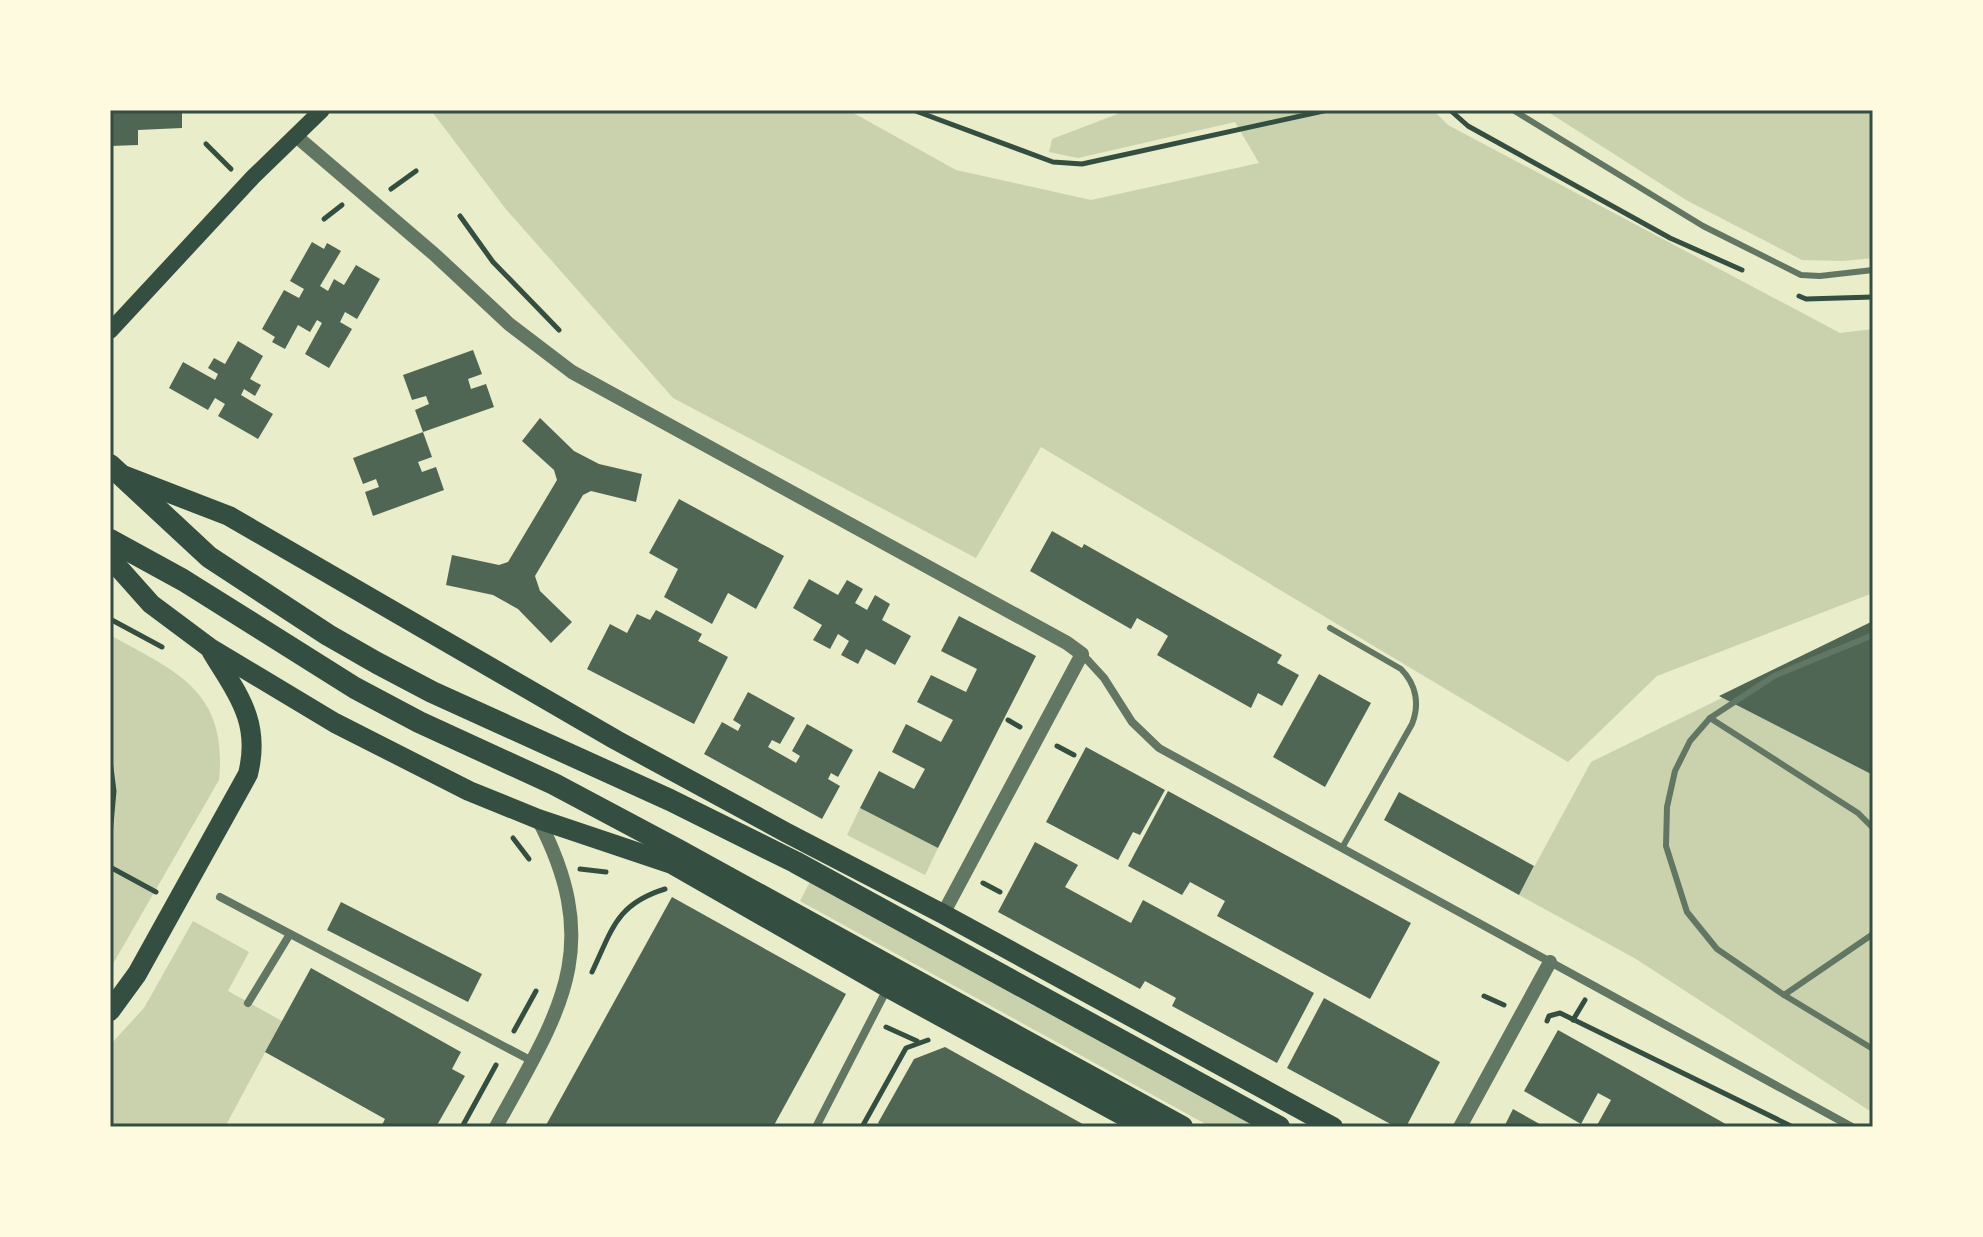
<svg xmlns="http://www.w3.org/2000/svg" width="1983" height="1237" font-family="'Asap Condensed',sans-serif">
<rect width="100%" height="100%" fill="#e9edc9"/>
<g fill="#cad2ad">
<path d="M434,110H848L956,170L1091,200L1259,163L1235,122L1078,158L1049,152L1052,139L1128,110H1433L1448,125L1840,333L1873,329V593L1657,676L1568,762L1041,447L976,558L673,398L505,208L433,113Z"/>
<path d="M1545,110H1873V258L1843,261L1802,260L1686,200Z"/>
<path d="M1873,624V1113L1636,959L1519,895L1591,762Z"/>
<path d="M110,635C177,672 228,691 219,780L110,969Z"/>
<path d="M860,808L938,848L925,875L847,835Z"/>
<path d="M814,874L1274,1127H1211L800,901Z"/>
<path d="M193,921L249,952L228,991L282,1021L225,1127H110V1045L144,1008Z"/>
</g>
<g fill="#4f6655">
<path d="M110,110H182V128L138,130V145L110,146Z"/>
<path d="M312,242L324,249L327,243L341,251L320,286L328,291L334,279L344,285L356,265L380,279L357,319L345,312L340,322L352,329L329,368L305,354L322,323L317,320L310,332L298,325L285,349L272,342L275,337L262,329L284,290L299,298L304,289L290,281Z"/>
<path d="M238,341L263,356L250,379L261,385L255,396L244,389L241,395L273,414L258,439L218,416L225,404L215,398L208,410L169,388L183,362L215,380L218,374L208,368L214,358L225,364Z"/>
<path d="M473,350L482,374L468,379L471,389L486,384L494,407L423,432L415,410L429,404L426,396L412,400L403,375Z"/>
<path d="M540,418L574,451L599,464L642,474L636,502L591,491L583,495L535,576L540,591L572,622L551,643L518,609L493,595L446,585L452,555L499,565L508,562L557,480L554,470L522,441Z"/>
<path d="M423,432L432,457L418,462L422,472L436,467L444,490L373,516L365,492L379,487L376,479L363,484L353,458Z"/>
<path d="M679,499L784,556L756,609L728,593L712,624L664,597L678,569L649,553Z"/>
<path d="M1052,531L1082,548L1084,544L1282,655L1277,663L1299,675L1282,706L1258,693L1251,708L1157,655L1168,636L1162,632L1137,618L1131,629L1129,628L1030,571Z"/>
<path d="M809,579L838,595L847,580L863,589L855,603L867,610L875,595L890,604L882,620L911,636L895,665L866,649L858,664L841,655L849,641L838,634L830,649L813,640L822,625L793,608Z"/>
<path d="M656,610L702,634L698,641L728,657L694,724L587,669L610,624L627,633L637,614L650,620Z"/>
<path d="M959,616L1036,656L938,848L860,808L879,771L914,789L925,769L892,752L906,724L941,742L953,720L917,702L931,675L966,692L977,669L941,651Z"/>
<path d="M1873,621V775L1719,696Z"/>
<path d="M1319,674L1371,703L1325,787L1273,757Z"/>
<path d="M748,692L795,718L780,744L772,740L768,747L796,763L800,756L792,751L807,724L853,750L838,777L831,773L828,779L840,786L822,819L704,754L722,722L738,731L741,725L733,720Z"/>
<path d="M1086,747L1165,790L1140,835L1133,832L1118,860L1046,822Z"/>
<path d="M1168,791L1411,923L1370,999L1217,916L1225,901L1190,882L1182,895L1128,866Z"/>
<path d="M1399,792L1534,866L1519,895L1384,820Z"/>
<path d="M1035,842L1078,865L1065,887L1131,923L1143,900L1314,993L1277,1063L1172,1006L1176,998L1145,981L1140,989L998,912Z"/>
<path d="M672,897L846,994L773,1127H545Z"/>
<path d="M341,902L482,974L468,1002L327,930Z"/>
<path d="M311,968L461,1052L452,1069L465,1076L436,1127H381L385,1119L265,1052Z"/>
<path d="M1324,998L1440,1062L1406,1127H1396L1287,1068Z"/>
<path d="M1558,1030L1628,1069L1731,1127H1596L1611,1100L1598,1093L1581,1124L1524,1091Z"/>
<path d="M945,1047L1088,1127H884L878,1123L914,1059Z"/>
<path d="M1513,1109L1545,1127H1504Z"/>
</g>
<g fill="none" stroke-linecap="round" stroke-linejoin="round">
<g stroke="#344e41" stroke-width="5">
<path d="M913,110L1053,162L1082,164L1328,110"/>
<path d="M1450,110L1468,126L1670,238L1742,270"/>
<path d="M206,144L231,169"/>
<path d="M391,189L416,171"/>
<path d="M460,216L493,262L559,330"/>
<path d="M324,219L342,205"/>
<path d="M1799,296L1806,299L1873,297"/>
<path d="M110,619L162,647"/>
<path d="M1008,720L1020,727"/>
<path d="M1057,746L1074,755"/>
<path d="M110,760L114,791L110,835"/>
<path d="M513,838L529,859"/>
<path d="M110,867L156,892"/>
<path d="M580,869L606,872"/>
<path d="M983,883L1000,892"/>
<path d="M592,972C612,930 616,904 665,889"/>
<path d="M1484,996L1504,1005"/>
<path d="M1573,1020L1585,1000"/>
<path d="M1547,1021L1549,1016L1560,1013L1793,1127"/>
<path d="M886,1027L917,1041"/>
<path d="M514,1031L536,991"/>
<path d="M462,1127L496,1065"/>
<path d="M862,1127L906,1048L928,1040"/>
</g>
<g stroke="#617663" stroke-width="6">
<path d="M1513,110L1703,226L1801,275L1820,276L1873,270"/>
<path d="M1330,628L1401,669C1416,684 1420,704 1412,724L1342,848"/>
<path d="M1873,635L1774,676L1710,718L1690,741L1675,771L1667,807L1666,846L1687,912L1717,949L1784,995L1873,1049"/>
<path d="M1710,718L1858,813L1873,828"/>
<path d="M1784,995L1873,934"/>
</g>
<g stroke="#617663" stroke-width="8">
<path d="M1082,654L1104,678L1132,722L1159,748L1852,1127"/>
<path d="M220,897L532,1061"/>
<path d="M248,1003L290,934"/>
<path d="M816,1127L887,989"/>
</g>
<g stroke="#617663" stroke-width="14">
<path d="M296,136L434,254L509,324L572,372L1067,643L1082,654L943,914"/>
<path d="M496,1127C559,1012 606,949 538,819"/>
<path d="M1460,1127L1550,962"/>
</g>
<path stroke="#344e41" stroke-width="16" d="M110,331L253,177L322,110"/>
<g stroke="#344e41" stroke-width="20">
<path d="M123,475L229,516L616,740L787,833L943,914L1333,1127"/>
<path d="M110,558L151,604L210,648L335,723L469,791L538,819L672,864L892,990L1144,1127"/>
<path d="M110,1011L137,974L248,774C261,722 238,695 212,652"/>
</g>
<g stroke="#344e41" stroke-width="22">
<path d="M110,465L209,557L328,635L377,663L432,692L670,800L795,862L1279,1127"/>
<path d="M110,540L183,580L355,688L419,722L554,784L678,850L1182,1127"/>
</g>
</g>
<rect width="1983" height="1237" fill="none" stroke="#fefae0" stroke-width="224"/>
<rect x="112" y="112" width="1759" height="1013" fill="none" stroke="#344e41" stroke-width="3"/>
</svg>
